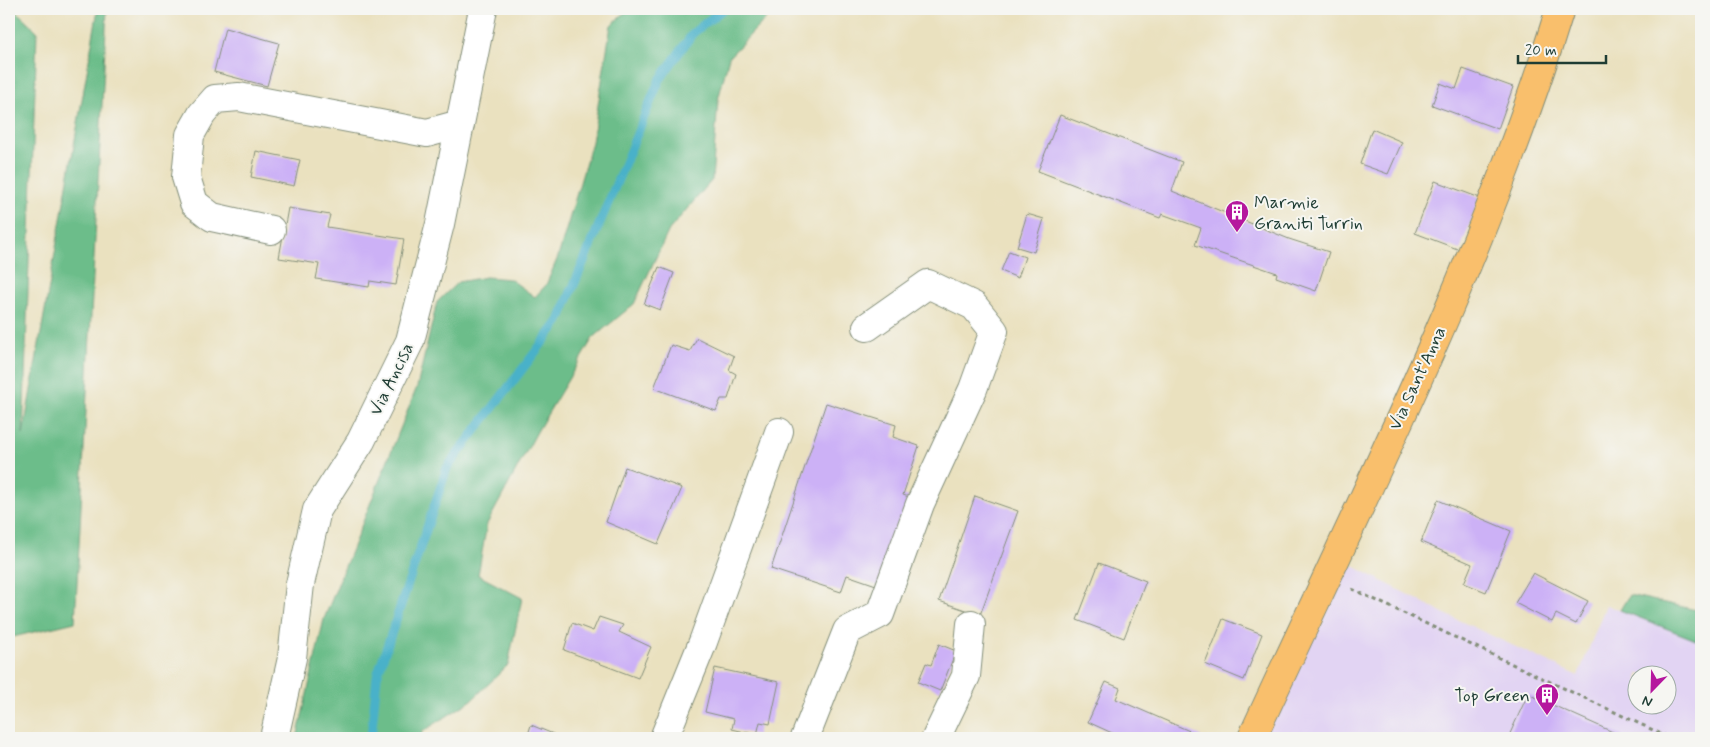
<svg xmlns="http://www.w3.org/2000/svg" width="1710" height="747" font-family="Mynerve,sans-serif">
<rect width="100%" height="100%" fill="#f6f6f2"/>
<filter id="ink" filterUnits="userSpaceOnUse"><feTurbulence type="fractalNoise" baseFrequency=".02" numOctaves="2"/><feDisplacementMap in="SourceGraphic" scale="10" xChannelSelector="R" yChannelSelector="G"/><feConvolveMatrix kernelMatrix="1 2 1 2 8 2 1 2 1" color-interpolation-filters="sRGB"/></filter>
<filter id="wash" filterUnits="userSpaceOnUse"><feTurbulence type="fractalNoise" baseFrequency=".0096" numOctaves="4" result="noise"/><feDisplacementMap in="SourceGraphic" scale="20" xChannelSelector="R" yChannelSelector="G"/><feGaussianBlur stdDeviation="1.12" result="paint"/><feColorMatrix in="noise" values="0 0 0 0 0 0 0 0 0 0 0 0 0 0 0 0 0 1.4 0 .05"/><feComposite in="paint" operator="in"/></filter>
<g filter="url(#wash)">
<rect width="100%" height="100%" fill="#eae1bf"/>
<path fill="#e2d4f3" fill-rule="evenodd" d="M1336,557L1443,613L1578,676L1606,605L1701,642V738H1252ZM1638,674H1668V704H1638Z"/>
<g fill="#6cbd8a" stroke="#467d5f">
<path d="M9,9H14L37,31L23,435L98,9H107L75,622L9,638Z"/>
<path d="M629,9H775L729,57L718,100L712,180L669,230L634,304L593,338L538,430L487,524L478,575L522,598L508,665L472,700L422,732V738H297L324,619L417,387L437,302L458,282L486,277L510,279L535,297L546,285L558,257L592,142L611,25Z"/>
<path d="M1629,595L1701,611V642L1620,610Z"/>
</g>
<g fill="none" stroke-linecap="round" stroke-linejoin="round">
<path stroke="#4ab1c9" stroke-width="9" d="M371,738L377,676L447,468L559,321L659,81L693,33L723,9"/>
</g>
<g id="blocks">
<g fill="#ccb1f6">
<path d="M225,28L279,43L267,86L214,72Z"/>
<path d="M1463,69L1513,87L1498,129L1432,105L1440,83L1456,89Z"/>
<path d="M1060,115L1182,162L1172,191L1289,239L1329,252L1316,291L1276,277L1277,273L1195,245L1201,228L1162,214L1160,218L1038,171Z"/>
<path d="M1372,129L1402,142L1388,174L1360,164Z"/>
<path d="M256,151L300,160L294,186L251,177Z"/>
<path d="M1435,181L1480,198L1460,250L1415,233Z"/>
<path d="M288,208L330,215L327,227L404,239L396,285L370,281L369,287L316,279L319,264L279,258Z"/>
<path d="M1027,214L1044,219L1034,252L1017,247Z"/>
<path d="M1009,251L1025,257L1018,278L1001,271Z"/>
<path d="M659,267L674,273L660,310L644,304Z"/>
<path d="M697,338L734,356L729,370L736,374L728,399H721L716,411L654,388L671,345L690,351Z"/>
<path d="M826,403L896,425L893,437L919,446L903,495L909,497L879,586L847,575L841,592L771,569Z"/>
<path d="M625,467L682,488L658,544L606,522Z"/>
<path d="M975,496L1018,511L980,615L939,601Z"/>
<path d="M1438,500L1511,531L1486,592L1464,583L1472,564L1421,542Z"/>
<path d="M1099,563L1146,581L1124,638L1077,620Z"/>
<path d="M1533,573L1588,601L1576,624L1556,614L1552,622L1515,603Z"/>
<path d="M599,617L623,625L619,632L651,647L638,678L564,650L572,623L593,631Z"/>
<path d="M1223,619L1262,634L1244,680L1205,664Z"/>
<path d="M939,644L956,651L940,691L918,682L926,663L931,665Z"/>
<path d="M715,668L779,682L770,724L760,722L757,735L732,729L734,719L705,712Z"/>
<path d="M1106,682L1120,688L1116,699L1201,736L1200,738H1123L1088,722Z"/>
<path d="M1528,694L1626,738H1508Z"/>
<path d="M531,725L563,738H527Z"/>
</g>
</g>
</g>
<g filter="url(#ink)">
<use href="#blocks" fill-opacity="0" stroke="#848f7a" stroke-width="1"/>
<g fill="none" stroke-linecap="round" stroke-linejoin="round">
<g stroke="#848f7a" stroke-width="30">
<g id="minor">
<path d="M271,230L212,217L194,203L186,177L190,135L202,114L215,99L239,97L427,133L460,124"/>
<path d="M274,738L292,658L300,584L317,510L361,441L410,341L440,224L483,9"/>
<path d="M664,738L703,642L779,432"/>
<path d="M805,738L847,631L880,614L920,504L973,389L994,331L974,306L928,284L867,327"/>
<path d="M936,738L966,676L971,624"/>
</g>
</g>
<g stroke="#848f7a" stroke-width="30">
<path id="major" d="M1252,738C1362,499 1483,261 1560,9"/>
</g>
<path stroke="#848f7a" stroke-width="3" stroke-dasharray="4 4" stroke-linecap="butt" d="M1352,589L1670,738"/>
<use href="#minor" stroke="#fff" stroke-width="28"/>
<use href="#major" stroke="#f9bf6c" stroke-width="28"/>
</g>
</g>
<defs>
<g id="building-pin" transform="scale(1.25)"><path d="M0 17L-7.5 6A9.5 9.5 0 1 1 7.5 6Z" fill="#b5179e" stroke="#f6f6f2"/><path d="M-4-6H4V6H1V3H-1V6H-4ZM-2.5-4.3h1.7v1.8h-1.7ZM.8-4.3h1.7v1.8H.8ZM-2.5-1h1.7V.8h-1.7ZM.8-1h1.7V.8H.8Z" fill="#fff"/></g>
</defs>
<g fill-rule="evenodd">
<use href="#building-pin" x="1237" y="212"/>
<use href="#building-pin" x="1547" y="695"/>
</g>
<g text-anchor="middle" stroke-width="4" stroke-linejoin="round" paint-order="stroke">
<g font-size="18" fill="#1f3d34" stroke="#f6f6f2" text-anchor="start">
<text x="1254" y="208">Marmie<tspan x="1254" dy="21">Graniti Turrin</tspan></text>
<text x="1530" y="701" text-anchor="end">Top Green</text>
</g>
<g font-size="18" fill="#1f3d34" stroke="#f6f6f2">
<text transform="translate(1417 378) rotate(-65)" y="6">Via Sant'Anna</text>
<text transform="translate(391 379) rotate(-64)" y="6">Via Ancisa</text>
</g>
</g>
<rect width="1710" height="747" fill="none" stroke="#f6f6f2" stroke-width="30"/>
<g transform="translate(1652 690) rotate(203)"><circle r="24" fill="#f6f6f2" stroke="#a0aca6"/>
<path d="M0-4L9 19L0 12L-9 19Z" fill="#b5179e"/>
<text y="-8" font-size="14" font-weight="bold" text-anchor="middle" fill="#1f3d34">N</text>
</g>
<path d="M1518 55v8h88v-8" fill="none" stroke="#1f3d34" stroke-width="2.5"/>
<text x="1525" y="55" font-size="15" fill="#1f3d34" stroke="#f6f6f2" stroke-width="4" paint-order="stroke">20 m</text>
</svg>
